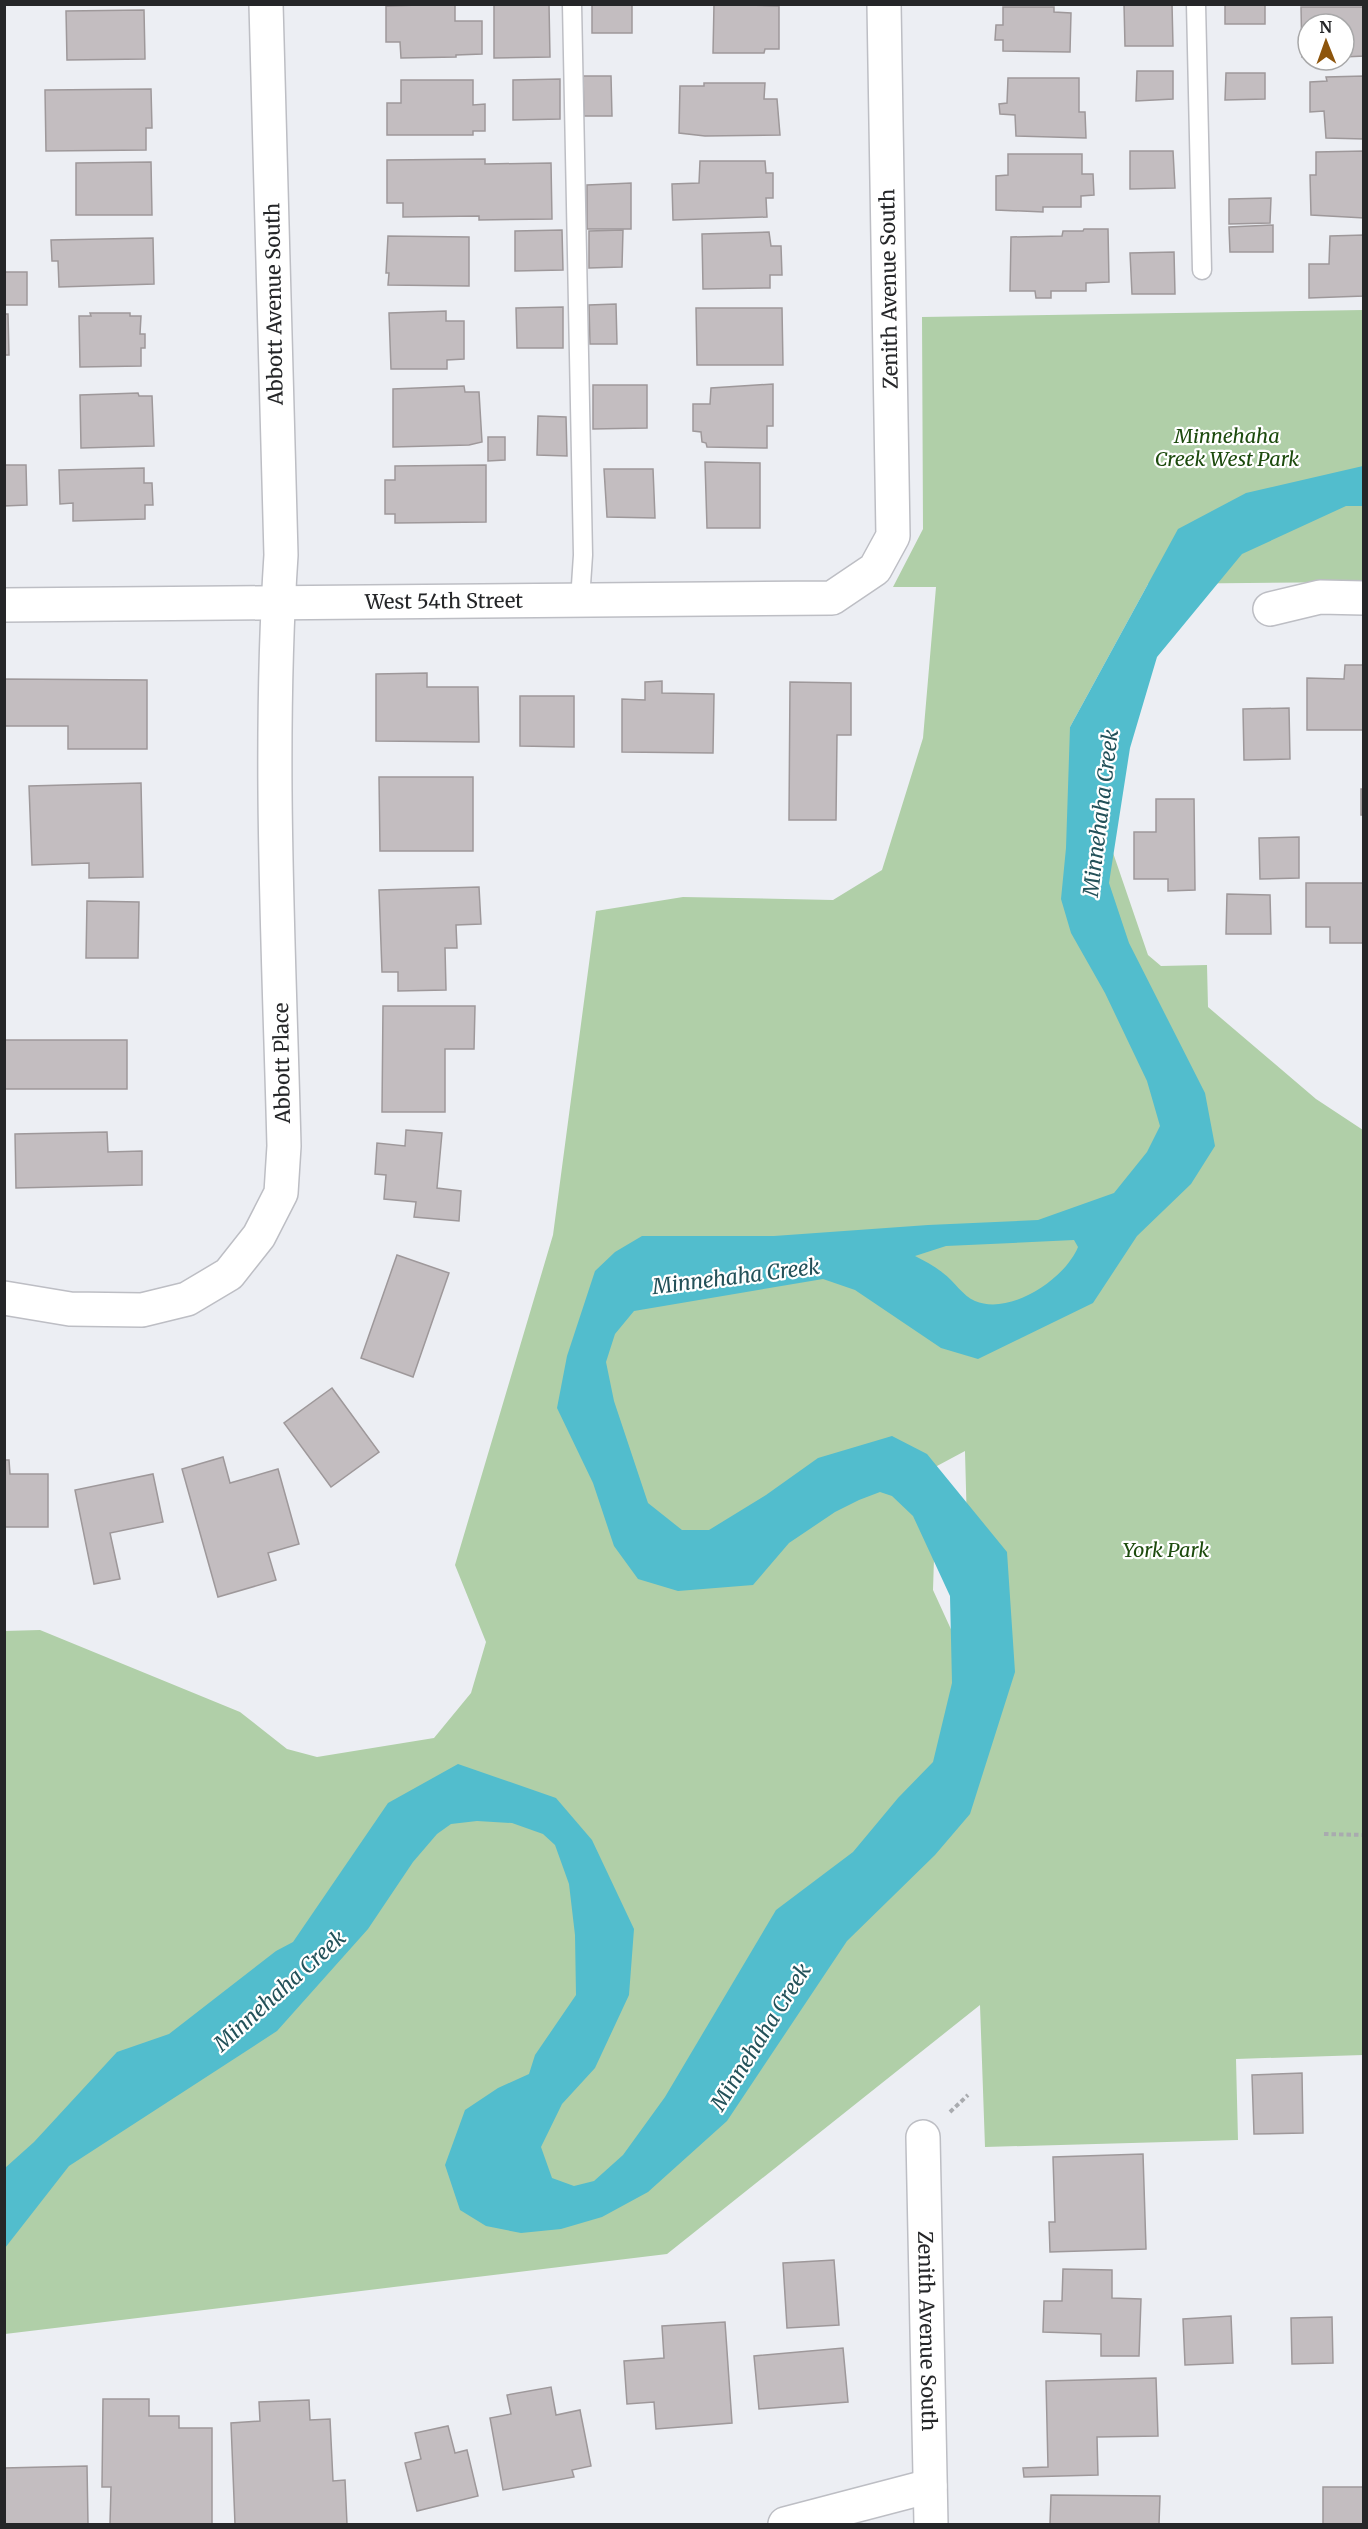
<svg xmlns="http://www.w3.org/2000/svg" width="1368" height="2529" font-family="Merriweather,serif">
<rect width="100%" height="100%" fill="#eceef3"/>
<path fill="#b0cfa8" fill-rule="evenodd" d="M1363,310V582L1148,584L1070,727L1148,955L1161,966L1207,965L1208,1007L1316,1099L1363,1130V2055L1236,2059L1238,2140L985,2147L980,2005L667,2254L5,2334L4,1631L40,1630L240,1712L287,1749L317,1757L434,1738L471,1693L486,1642L455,1565L553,1235L596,911L683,897L833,900L882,870L923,738L936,587H893L923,529L922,317ZM965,1451V1452L971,1673L933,1590L937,1466Z"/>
<path fill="#52bdcd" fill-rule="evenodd" d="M1363,466V506H1346L1242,554L1157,657L1130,748L1109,883L1129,943L1205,1093L1215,1146L1191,1184L1137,1236L1093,1303L978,1359L941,1348L855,1290L823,1279L634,1311L615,1334L606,1362L614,1401L648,1503L682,1530H709L766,1495L818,1458L892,1436L927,1454L1007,1552L1015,1672L970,1814L935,1855L847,1941L727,2121L648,2192L602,2217L561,2229L521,2233L486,2226L460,2210L445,2165L465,2110L498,2088L529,2074L535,2055L576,1995L575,1935L569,1884L555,1845L543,1834L512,1823L477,1821L451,1824L437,1834L413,1862L368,1929L277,2031L69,2166L5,2248V2168L34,2142L117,2052L169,2034L276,1951L293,1942L388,1803L458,1764L556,1798L592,1840L634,1929L629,1995L595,2068L562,2104L541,2147L552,2178L574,2186L594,2181L623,2155L665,2097L776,1910L853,1852L898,1798L933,1762L952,1683L950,1596L913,1516L892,1496L880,1492L859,1500L835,1512L789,1543L753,1585L678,1591L638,1579L614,1546L593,1483L557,1408L567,1356L595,1271L615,1252L642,1236H774L928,1225L1038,1220L1114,1193L1147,1152L1160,1126L1147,1081L1105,993L1071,933L1061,899L1066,848L1070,727L1178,529L1246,493ZM1074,1240L1078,1247C1065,1279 1010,1316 975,1301C963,1296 954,1281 943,1273C935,1266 924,1261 915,1256L946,1246Z"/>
<g fill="#c3bdc0" stroke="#9e989a" stroke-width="1.5">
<path d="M455,4V21H482V54L456,55V57L401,58L400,42H386V6Z"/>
<path d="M494,4H549L550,57L494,58Z"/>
<rect x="592" y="4" width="40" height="29"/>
<path d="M714,4L779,6V49H765L764,53H713Z"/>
<path d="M1124,4H1172L1173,46H1125Z"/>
<rect x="1225" y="4" width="40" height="20"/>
<path d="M1003,7H1054V12L1071,13L1070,52L1003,51V40H995L996,25H1003Z"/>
<path d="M1301,7H1364V56L1344,57V24H1308V57H1302Z"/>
<path d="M144,10L145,59L67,60L66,11Z"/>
<path d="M1137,71H1173V99L1136,101Z"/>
<path d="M1226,73H1265V99L1225,100Z"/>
<path d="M583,76H611L612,116H584Z"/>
<path d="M1364,76V139L1326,138L1324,111L1310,112V82L1327,81L1326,77Z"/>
<path d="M1008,78H1079V112H1085L1086,138L1016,136L1015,115L1000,114L999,104L1007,103Z"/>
<path d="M560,79V119L513,120V80Z"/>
<path d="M401,80H473V105L485,104V131H473V135H387V103H401Z"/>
<path d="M704,83H765L764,99H777L780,135L705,136L679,133L680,86H704Z"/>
<path d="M151,89L152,128H146V150L46,151L45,90Z"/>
<path d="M1130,151H1173L1175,188L1130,189Z"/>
<path d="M1364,151V218L1311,215L1310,175H1316V152Z"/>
<path d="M1008,154H1082V174H1093L1094,195L1081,196V207H1043V212L996,210V176L1008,175Z"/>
<path d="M485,159V164L551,163L552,219L479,220V216L403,217V203H387V160Z"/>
<path d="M700,161H765L766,173H773V198H766L767,217L673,220L672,184L699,183Z"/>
<path d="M151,162L152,215H76V163Z"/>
<path d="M631,183V229H587V185Z"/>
<path d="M1271,198L1270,223L1229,224V199Z"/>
<path d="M1273,225V252H1230L1229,227Z"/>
<path d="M1084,229H1108L1109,282L1086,283V291H1051V298H1036L1035,291H1010L1011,237L1062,236L1063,231H1083Z"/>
<path d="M562,230L563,270L515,271V231Z"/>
<path d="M623,230L622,267L589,268V231Z"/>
<path d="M769,232L771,246H781L782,275H770V288L703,289L702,234Z"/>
<path d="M1364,235V296L1309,298V264H1329L1330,236Z"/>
<path d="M388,236L469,237V286L388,285L389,273H386Z"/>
<path d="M153,238L154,284L59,287L58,261H52L51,240Z"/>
<path d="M1174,252L1175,294H1132L1130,253Z"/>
<rect x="4" y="272" width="23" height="33"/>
<path d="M616,304L617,344H590L589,305Z"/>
<path d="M563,307V348H517L516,308Z"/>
<path d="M696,308H782L783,365H697Z"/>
<path d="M446,311V321H464V359L447,360V369H391L389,313Z"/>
<path d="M90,313H130V316H141L140,334H145V348H141V366L80,367L79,316H91Z"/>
<path d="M4,314H8L9,355H4Z"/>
<path d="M773,384V426H767V448L707,447L706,443L702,442L701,432L693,431V404H710L711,388Z"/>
<path d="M593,385H647V428L593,429Z"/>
<path d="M464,386L465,392H479L482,442L469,445L393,447V389Z"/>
<path d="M138,393L139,396H152L154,446L81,448L80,395Z"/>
<path d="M538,416L566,417L567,456L537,455Z"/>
<path d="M488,437H505V460L488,461Z"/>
<path d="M705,462L760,463V528H707Z"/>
<path d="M4,465H26L27,505L4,506Z"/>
<path d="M486,465V522L395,523V514H385V480H395V466Z"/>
<path d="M144,468V483H152L153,505H145V519L73,521V503L60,504L59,470Z"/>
<path d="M604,469H653L655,518L607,517Z"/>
<path d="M1345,665H1364V730H1307V678L1344,679Z"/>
<path d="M427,673V687H478L479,742L376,741V674Z"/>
<path d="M4,679L147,680V749H68V726H4Z"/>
<path d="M662,681V693L714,694L713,753L622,752V699L645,700V682Z"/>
<path d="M790,682L851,683V735H837L836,820H789Z"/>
<path d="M520,696H574V747L520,746Z"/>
<path d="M1289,708L1290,759L1244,760L1243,709Z"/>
<path d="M379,777H473V851H380Z"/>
<path d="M141,783L143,877L89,878V863L32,865L29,786Z"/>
<rect x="1361" y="789" width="3" height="26"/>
<path d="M1156,799H1194L1195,890L1168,891V879H1134V832H1156Z"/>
<path d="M1299,837V878L1260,879L1259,838Z"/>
<path d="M1306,883H1364V943H1330V927H1306Z"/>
<path d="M479,887L481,924L456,925L457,948H445L446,990L398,991V972H382L379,890Z"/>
<path d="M1227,894L1270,895L1271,934H1226Z"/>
<path d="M87,901L139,902L138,958H86Z"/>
<path d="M383,1006H475L474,1049H445V1112H382Z"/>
<rect x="4" y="1040" width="123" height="49"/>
<path d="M406,1130L442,1133L437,1188L461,1191L459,1221L414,1217L416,1202L384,1199L386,1175L375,1174L377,1143L405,1146Z"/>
<path d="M107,1132L108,1152L142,1151V1185L16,1188L15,1134Z"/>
<path d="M397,1255L449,1273L413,1377L361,1358Z"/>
<path d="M332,1388L379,1452L331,1487L284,1423Z"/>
<path d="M223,1457L230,1483L278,1469L299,1544L268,1553L276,1580L218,1597L182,1469Z"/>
<path d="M4,1460H9L10,1474H48V1527H4Z"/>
<path d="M153,1474L163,1522L110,1533L120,1579L94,1584L75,1490Z"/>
<path d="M1302,2073L1303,2133L1254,2134L1252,2075Z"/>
<path d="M1143,2154L1146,2249L1050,2252L1049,2222H1055L1053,2157Z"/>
<path d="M834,2260L839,2325L787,2328L783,2263Z"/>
<path d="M1063,2269L1112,2270V2298L1141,2299L1139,2356H1101V2334L1043,2332L1044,2301H1062Z"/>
<path d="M1231,2316L1233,2363L1185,2365L1183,2319Z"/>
<path d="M1332,2317L1333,2363L1292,2364L1291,2318Z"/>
<path d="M725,2322L732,2423L656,2429L654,2402L627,2404L624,2361L664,2358L662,2326Z"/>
<path d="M843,2348L848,2402L759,2409L754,2356Z"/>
<path d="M1156,2378L1158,2436L1097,2437L1098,2475L1024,2477L1023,2468L1048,2467L1046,2381Z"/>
<path d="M551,2387L556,2415L580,2410L591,2466L572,2470L574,2477L503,2490L490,2418L511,2414L507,2395Z"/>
<path d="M103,2399H149V2416H179V2428H212V2524H110L111,2487H102Z"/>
<path d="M309,2400L310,2420L330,2419L333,2481L345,2480L347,2524H235L231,2423L260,2421L259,2402Z"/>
<path d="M448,2426L455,2453L467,2450L478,2496L417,2511L405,2463L421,2459L415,2433Z"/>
<path d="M87,2466L88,2524H4V2468Z"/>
<rect x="1323" y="2487" width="41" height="37"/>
<path d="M1051,2495L1160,2496L1159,2524H1050Z"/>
</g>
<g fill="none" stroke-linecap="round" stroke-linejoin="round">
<g stroke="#bdbec4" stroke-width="21">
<g id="service">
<path d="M572,4L583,555L580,600"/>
<path d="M1196,4L1202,270"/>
</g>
</g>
<g stroke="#bdbec4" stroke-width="36">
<g id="minor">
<path id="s1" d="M4,605L832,598L875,569L893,536L884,4"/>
<path d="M1270,609L1320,597L1364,598"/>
<path d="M4,1298L70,1309L142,1310L187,1299L229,1274L259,1236L281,1193L284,1146C279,949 268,752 281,555L266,4"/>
<path id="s2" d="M923,2137L931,2524"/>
<path d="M785,2524L930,2486"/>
</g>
</g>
<g stroke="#a9abaf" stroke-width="4" stroke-dasharray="4.5 3" stroke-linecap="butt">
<path d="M1324,1834L1364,1835"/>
<path d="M950,2112L968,2095"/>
</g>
<use href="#service" stroke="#fff" stroke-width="18"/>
<use href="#minor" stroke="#fff" stroke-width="33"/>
</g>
<g text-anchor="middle" stroke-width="4.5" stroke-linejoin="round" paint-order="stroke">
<g font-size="20" fill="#252628" stroke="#fff">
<text transform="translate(889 289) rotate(-91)" y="7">Zenith Avenue South</text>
<text transform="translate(274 304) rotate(-91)" y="7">Abbott Avenue South</text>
<text dy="7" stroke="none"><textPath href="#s1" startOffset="440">West 54th Street</textPath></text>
<text transform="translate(282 1063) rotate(-91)" y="7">Abbott Place</text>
<text dy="7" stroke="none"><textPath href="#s2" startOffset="194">Zenith Avenue South</textPath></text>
</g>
<g font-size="20" font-style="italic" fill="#1d4b0e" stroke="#fff">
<text x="1227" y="443">Minnehaha<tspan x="1227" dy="23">Creek West Park</tspan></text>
<text x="1166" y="1557">York Park</text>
</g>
<g font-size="21" font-style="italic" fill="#235159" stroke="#fff">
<text transform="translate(1101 813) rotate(-83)" y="7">Minnehaha Creek</text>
<text transform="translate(736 1277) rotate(-7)" y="7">Minnehaha Creek</text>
<text transform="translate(280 1991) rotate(-42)" y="7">Minnehaha Creek</text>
<text transform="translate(761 2037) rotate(-58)" y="7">Minnehaha Creek</text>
</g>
</g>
<rect width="1368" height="2529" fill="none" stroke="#252628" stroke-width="12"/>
<g transform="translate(1326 42) rotate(359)"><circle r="28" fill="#ffffff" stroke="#a8a8a9" stroke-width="1.5"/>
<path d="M0-4.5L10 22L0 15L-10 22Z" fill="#8d550c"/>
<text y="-9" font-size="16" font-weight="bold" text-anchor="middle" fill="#252628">N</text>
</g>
</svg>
